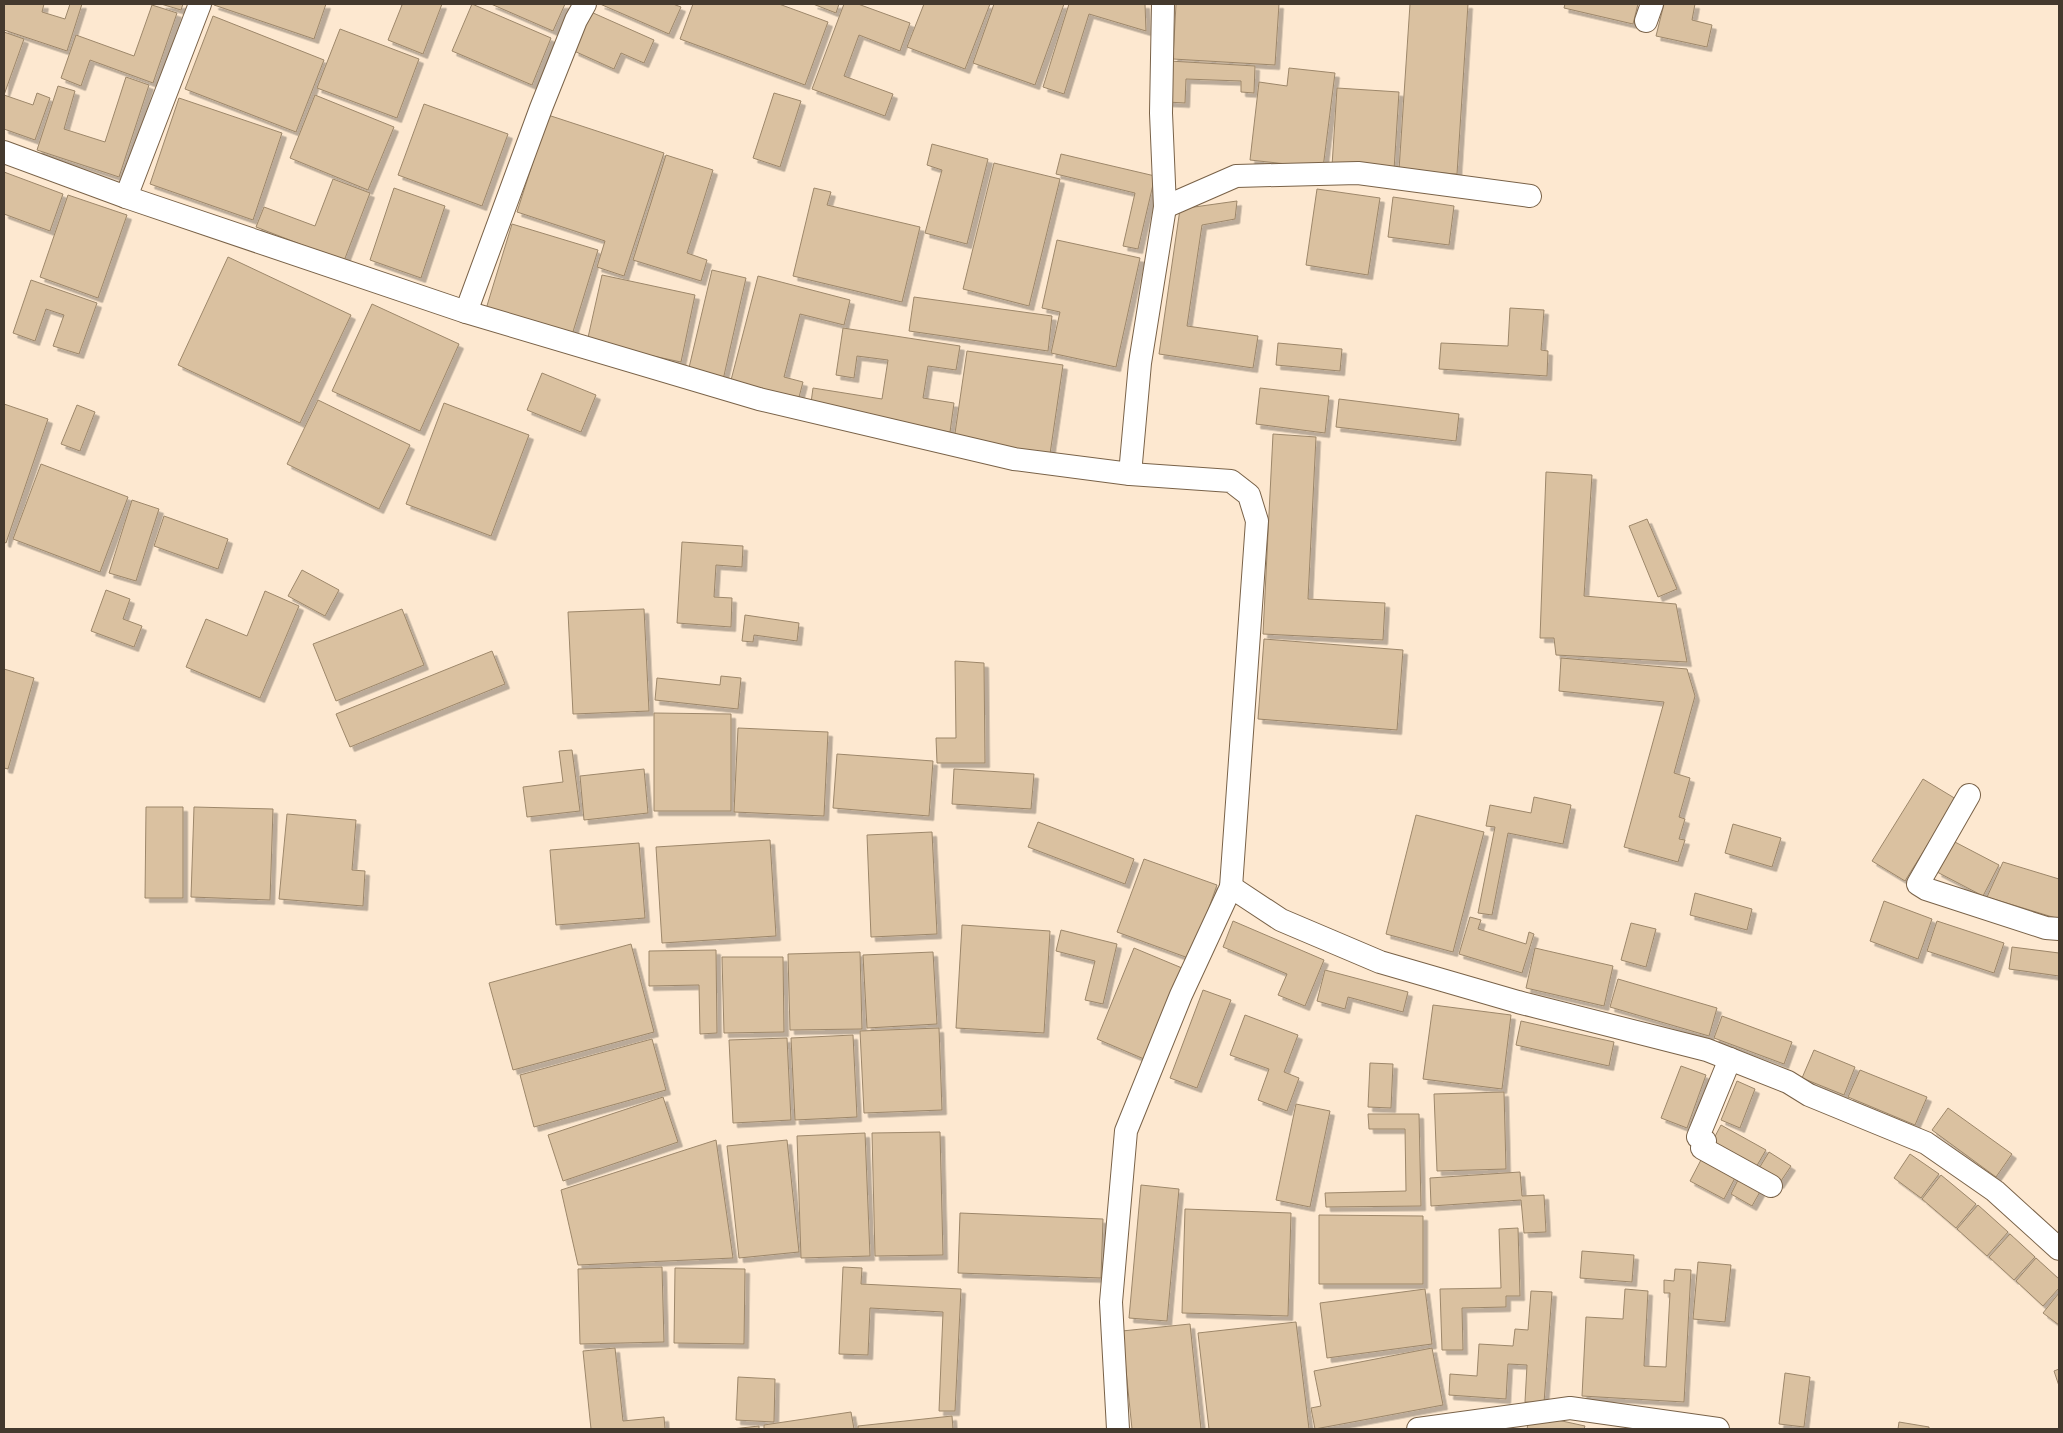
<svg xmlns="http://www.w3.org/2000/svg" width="2063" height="1433" font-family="Rubik,sans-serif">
<defs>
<filter id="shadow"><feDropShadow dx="4.5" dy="4.5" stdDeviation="0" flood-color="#0004"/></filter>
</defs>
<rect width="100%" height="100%" fill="#fde8d0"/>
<g fill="#dac1a0" stroke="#9d876a" filter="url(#shadow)">
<path d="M4,4H44L42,12L65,19L70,4H82L67,51L4,30Z"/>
<path d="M161,4H183L181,10Z"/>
<path d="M214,4H326L314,39L214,5Z"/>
<path d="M399,4H442L423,54L388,40L402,5Z"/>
<path d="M472,4L551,38L532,85L452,51Z"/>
<path d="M491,4H565L553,31Z"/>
<path d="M600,4H673L681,7L669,34Z"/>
<path d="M693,4H779L828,22L805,85L680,39Z"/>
<path d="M813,4H839L836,13Z"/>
<path d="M844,4H858L910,23L900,51L859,35L844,76L893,94L885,116L812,89Z"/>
<path d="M924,4H990L965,69L907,47Z"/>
<path d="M994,4H1064L1035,85L973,63Z"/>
<path d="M1069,4H1145L1146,31L1089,14L1064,94L1043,87Z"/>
<path d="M1176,4H1279L1275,65L1173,59Z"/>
<path d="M1410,4H1468L1457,174L1399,170Z"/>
<path d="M1565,4H1638L1633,24L1564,8Z"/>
<path d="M1664,4H1695L1692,20L1712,25L1707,47L1656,36Z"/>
<path d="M152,5L177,13L153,83L90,60L81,86L61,78L76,35L134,56Z"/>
<path d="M591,12L654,40L644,63L621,53L614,69L574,51Z"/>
<path d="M213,16L324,60L296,132L185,89Z"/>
<path d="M340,29L419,59L397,118L317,88Z"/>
<path d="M4,32L24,39L4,95L33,105L37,93L50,98L35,140L4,129Z"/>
<path d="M1169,61L1255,66L1254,93L1241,92V81L1186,79L1185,103L1167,102Z"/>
<path d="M1289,68L1335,73L1323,168L1250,160L1259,82L1287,86Z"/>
<path d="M126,77L149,85L119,177L37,150L58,86L75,91L64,129L105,142Z"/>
<path d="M1337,88L1399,92L1394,170L1332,166Z"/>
<path d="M774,93L801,101L780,167L753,158Z"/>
<path d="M315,95L394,127L368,190L290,158Z"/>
<path d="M179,98L282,133L253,220L150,184Z"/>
<path d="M424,104L508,134L482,206L398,175Z"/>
<path d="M548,115L664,153L624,276L597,267L605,241L517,212Z"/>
<path d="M932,144L988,159L967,244L925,233L942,170L927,165Z"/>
<path d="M1061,154L1155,176L1138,249L1123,246L1135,193L1056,174Z"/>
<path d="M666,155L713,170L687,253L707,260L701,281L633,260Z"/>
<path d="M994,163L1060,179L1029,306L963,289Z"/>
<path d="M4,172L63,194L50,231L4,214Z"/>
<path d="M333,179L370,193L344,261L256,227L264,207L315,226Z"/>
<path d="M394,188L445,206L421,278L370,260Z"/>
<path d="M814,188L831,192L827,205L920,227L902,302L793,276Z"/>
<path d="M1317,189L1380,198L1368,275L1306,265Z"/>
<path d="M68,195L127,215L98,298L40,277Z"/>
<path d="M1393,197L1454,206L1449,245L1388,237Z"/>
<path d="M1237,201L1235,219L1202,225L1187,326L1258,336L1253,368L1159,354L1180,209Z"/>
<path d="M512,224L598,250L572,335L486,309Z"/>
<path d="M1057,240L1140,258L1116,367L1051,353L1060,312L1042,308Z"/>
<path d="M228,257L351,315L300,423L178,365Z"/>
<path d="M712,270L746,278L723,380L688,372Z"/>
<path d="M602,275L695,295L681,362L587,342Z"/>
<path d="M758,276L850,300L844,325L800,314L784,377L803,382L798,401L730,384Z"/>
<path d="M31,280L97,303L79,354L53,346L64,315L46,309L35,341L13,333Z"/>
<path d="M914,297L1052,316L1048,351L909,331Z"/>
<path d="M372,304L459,344L420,431L332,391Z"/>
<path d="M1510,308L1544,310L1541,350L1548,351L1547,376L1439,369L1441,343L1508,346Z"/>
<path d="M843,328L960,346L956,370L928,366L923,398L954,403L950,432L810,410L813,388L882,399L888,360L857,356L854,378L836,375Z"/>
<path d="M1278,343L1342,349L1340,371L1276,365Z"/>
<path d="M967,351L1063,365L1050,454L954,440Z"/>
<path d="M542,373L596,395L581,432L527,410Z"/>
<path d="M1260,388L1329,396L1325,433L1256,424Z"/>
<path d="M1339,399L1459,414L1456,441L1336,427Z"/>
<path d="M318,400L410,445L379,509L287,464Z"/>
<path d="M444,403L529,435L491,536L406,504Z"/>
<path d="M4,404L48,419L6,543L4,542Z"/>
<path d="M77,405L95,412L80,451L61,444Z"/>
<path d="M1273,434L1316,437L1308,599L1385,603L1383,640L1263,634Z"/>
<path d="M41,464L128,497L100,572L13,539Z"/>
<path d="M1546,472L1592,475L1584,596L1676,604L1687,662L1556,655L1554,638H1540Z"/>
<path d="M132,500L159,509L136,581L109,573Z"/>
<path d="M164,516L228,539L218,569L154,546Z"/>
<path d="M1647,519L1677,589L1658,597L1629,526Z"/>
<path d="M682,542L743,546L742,567L716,565L714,597L732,598L731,627L677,623Z"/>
<path d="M302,570L339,590L325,616L288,596Z"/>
<path d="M106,590L130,599L123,619L142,626L134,647L91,631Z"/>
<path d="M265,591L299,606L260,698L186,667L206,619L247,636Z"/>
<path d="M402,609L424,665L336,701L313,644Z"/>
<path d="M644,609L649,711L573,714L568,612Z"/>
<path d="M745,615L799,623L797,641L754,635L753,642L742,641Z"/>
<path d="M1264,639L1403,650L1397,730L1258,719Z"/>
<path d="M492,651L505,684L350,747L336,714Z"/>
<path d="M1561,658L1687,669L1695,696L1674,773L1690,778L1679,817L1685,819L1679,839L1685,840L1678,862L1624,847L1664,702L1559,691Z"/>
<path d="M955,661L984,663L985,763H937L936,738H956Z"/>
<path d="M4,669L34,678L8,769L4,768Z"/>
<path d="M721,676L741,678L738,709L655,700L657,678L720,685Z"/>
<path d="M654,713L731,714V811H654Z"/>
<path d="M738,728L828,732L824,816L734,812Z"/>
<path d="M572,750L580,811L527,817L523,787L563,782L559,751Z"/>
<path d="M837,754L933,761L929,816L833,808Z"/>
<path d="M644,769L648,813L584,820L580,776Z"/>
<path d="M954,769L1034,774L1031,809L952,804Z"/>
<path d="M1923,779L1956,799L1905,881L1872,861Z"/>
<path d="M1534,797L1571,805L1563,844L1508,833L1492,915L1478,913L1495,827L1486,826L1490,805L1531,813Z"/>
<path d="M146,807H183V898H145Z"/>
<path d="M194,807L273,809L270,900L191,897Z"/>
<path d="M287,814L356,820L352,870L365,871L363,906L279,899Z"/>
<path d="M1416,815L1484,832L1453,952L1386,934Z"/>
<path d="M1038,822L1134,859L1125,884L1028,847Z"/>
<path d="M1733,824L1781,838L1772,867L1725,853Z"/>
<path d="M932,832L937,934L871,937L867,835Z"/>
<path d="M770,840L776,936L662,943L656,847Z"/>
<path d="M1953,841L1999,865L1983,896L1937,872Z"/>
<path d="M639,843L645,918L556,925L550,850Z"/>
<path d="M1144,859L1217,885L1191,959L1117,932Z"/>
<path d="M2003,862L2059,879V919L1987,897Z"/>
<path d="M1695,893L1752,909L1747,930L1690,915Z"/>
<path d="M1884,901L1932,919L1918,959L1870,941Z"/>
<path d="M1470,917L1481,920L1478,929L1526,944L1529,932L1534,934L1522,973L1459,954Z"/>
<path d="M1233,921L1324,960L1305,1006L1278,995L1287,974L1223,947Z"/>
<path d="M1937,921L2004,943L1994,973L1927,951Z"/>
<path d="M1631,923L1656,929L1646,967L1621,960Z"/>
<path d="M962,925L1050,931L1044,1033L956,1028Z"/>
<path d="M1061,930L1117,944L1103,1004L1085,1000L1095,961L1056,951Z"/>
<path d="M631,944L654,1032L513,1070L489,983Z"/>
<path d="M2012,947L2059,953V976L2009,969Z"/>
<path d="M1134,948L1182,968L1144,1059L1097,1039Z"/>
<path d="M1535,948L1613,966L1604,1006L1526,988Z"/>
<path d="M716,950L717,1033L700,1034L699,985L649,986V951Z"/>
<path d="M860,952L862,1029L790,1030L788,954Z"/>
<path d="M933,952L937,1024L867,1028L863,955Z"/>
<path d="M722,957H783L784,1032L724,1033Z"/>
<path d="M1325,970L1408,992L1403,1012L1348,997L1345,1009L1317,1001Z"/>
<path d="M1618,979L1717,1008L1709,1036L1610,1007Z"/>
<path d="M1203,990L1231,1000L1197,1088L1170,1078Z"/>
<path d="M1433,1005L1511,1015L1502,1089L1423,1079Z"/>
<path d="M1245,1015L1298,1035L1284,1072L1299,1078L1287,1111L1258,1100L1269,1069L1230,1055Z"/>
<path d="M1722,1016L1792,1042L1784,1064L1714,1038Z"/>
<path d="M1521,1021L1614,1042L1609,1066L1516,1045Z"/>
<path d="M939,1028L942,1110L864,1113L860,1031Z"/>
<path d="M853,1035L857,1117L795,1120L791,1038Z"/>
<path d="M787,1038L791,1120L733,1123L729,1040Z"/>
<path d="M652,1039L666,1090L534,1127L520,1075Z"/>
<path d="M1814,1050L1855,1067L1844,1095L1802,1078Z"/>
<path d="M1370,1063L1393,1064L1391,1108L1368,1107Z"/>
<path d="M1681,1066L1706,1075L1687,1128L1661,1118Z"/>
<path d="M1860,1070L1927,1097L1915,1125L1848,1097Z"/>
<path d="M1737,1081L1755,1089L1740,1128L1721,1120Z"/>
<path d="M1504,1092L1506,1169L1437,1171L1434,1094Z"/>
<path d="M663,1097L678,1142L563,1181L548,1135Z"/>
<path d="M1296,1104L1330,1111L1310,1207L1276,1200Z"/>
<path d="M1948,1108L2012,1154L1996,1177L1932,1130Z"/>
<path d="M1368,1114H1419L1421,1206L1326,1207L1325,1193L1406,1191L1405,1129H1369Z"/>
<path d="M1721,1125L1766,1150L1755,1169L1711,1144Z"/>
<path d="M940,1132L943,1255L875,1256L872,1133Z"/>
<path d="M865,1133L870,1256L801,1258L797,1136Z"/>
<path d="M716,1140L733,1258L578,1265L561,1190Z"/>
<path d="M787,1140L799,1252L739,1258L727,1146Z"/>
<path d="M1769,1152L1791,1166L1779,1184L1758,1170Z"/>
<path d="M1910,1154L1939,1174L1921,1198L1894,1178Z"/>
<path d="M1702,1158L1736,1176L1724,1199L1690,1181Z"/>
<path d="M1520,1172L1522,1196L1544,1195L1546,1232L1524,1233L1521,1200L1431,1206L1430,1178Z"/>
<path d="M1941,1175L1976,1204L1956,1228L1922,1199Z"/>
<path d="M1739,1178L1761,1190L1752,1206L1731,1194Z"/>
<path d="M1141,1185L1179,1189L1167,1321L1129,1318Z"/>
<path d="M1978,1205L2008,1232L1987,1256L1957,1229Z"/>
<path d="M1185,1209L1291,1213L1288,1316L1182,1313Z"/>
<path d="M960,1213L1103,1219L1101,1278L958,1273Z"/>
<path d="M1319,1215L1423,1216V1284H1319Z"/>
<path d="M1518,1228L1520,1296H1506V1307L1462,1308L1463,1350H1442L1440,1289L1501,1288L1499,1229Z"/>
<path d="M2010,1234L2035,1257L2014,1280L1989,1257Z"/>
<path d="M1582,1251L1634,1255L1632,1282L1580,1278Z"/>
<path d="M2036,1258L2059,1279V1288L2043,1306L2016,1281Z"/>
<path d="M1698,1262L1731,1265L1725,1322L1693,1319Z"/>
<path d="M662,1267L664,1342L580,1344L578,1269Z"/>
<path d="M843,1267L862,1268L861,1284L961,1289L955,1411H939L943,1312L870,1308L868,1355L839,1354Z"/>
<path d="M675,1268L745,1269L744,1344L674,1343Z"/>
<path d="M1675,1269L1691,1270L1684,1402L1582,1396L1586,1317L1623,1319L1625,1289L1648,1291L1644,1366L1666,1367L1670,1293H1664V1280L1674,1281Z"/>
<path d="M1425,1289L1432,1344L1327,1358L1320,1303Z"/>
<path d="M1531,1291L1552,1292L1544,1403L1525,1402L1527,1365L1508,1364L1506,1399L1449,1395L1450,1374L1477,1376L1479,1344L1513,1346L1515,1329L1528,1330Z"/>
<path d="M2059,1293V1325L2043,1313Z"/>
<path d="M1296,1322L1309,1429H1209L1198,1333Z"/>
<path d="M1190,1324L1201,1429H1132L1122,1331Z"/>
<path d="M615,1348L623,1421L664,1417L665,1429H591L583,1351Z"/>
<path d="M1432,1348L1443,1405L1315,1429L1311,1408L1321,1406L1314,1371Z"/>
<path d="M2059,1369V1386L2054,1371Z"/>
<path d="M1785,1373L1810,1377L1804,1427L1779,1424Z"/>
<path d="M738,1377L775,1379L774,1422L736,1420Z"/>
<path d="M851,1412L854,1429H764V1425Z"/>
<path d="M1530,1414L1585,1426L1584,1429H1527Z"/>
<path d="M952,1416L953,1429H858V1426Z"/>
<path d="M1899,1422L1929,1427V1429H1898Z"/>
<path d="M759,1426V1429H732Z"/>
</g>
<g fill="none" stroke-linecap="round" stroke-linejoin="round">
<g stroke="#796248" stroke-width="24">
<g id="street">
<path d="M1646,21L1652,4"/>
<path d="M4,152L126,197L466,312L759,399L1014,459L1130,474L1231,481L1249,495L1257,521L1231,887L1181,995L1126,1131L1111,1302L1118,1429"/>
<path d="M126,197L200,4"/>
<path d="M1165,207L1236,176L1358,173L1530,196"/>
<path d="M466,312L541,108L576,20L585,4"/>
<path d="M1130,474L1140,363L1165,207L1161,113L1163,4"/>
<path d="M1969,795L1918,884L1926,889L2046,928L2059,929"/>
<path d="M1231,887L1281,920L1380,962L1518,1002L1707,1050L1788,1082L1809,1095L1926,1143L1995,1191L2059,1249"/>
<path d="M1730,1059L1698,1137L1705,1141L1702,1148L1771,1186"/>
<path d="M1418,1429L1570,1408L1718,1429"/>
</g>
</g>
<use href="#street" stroke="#fff" stroke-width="22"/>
</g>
<rect width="2063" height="1433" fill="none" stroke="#44392e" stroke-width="10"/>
</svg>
